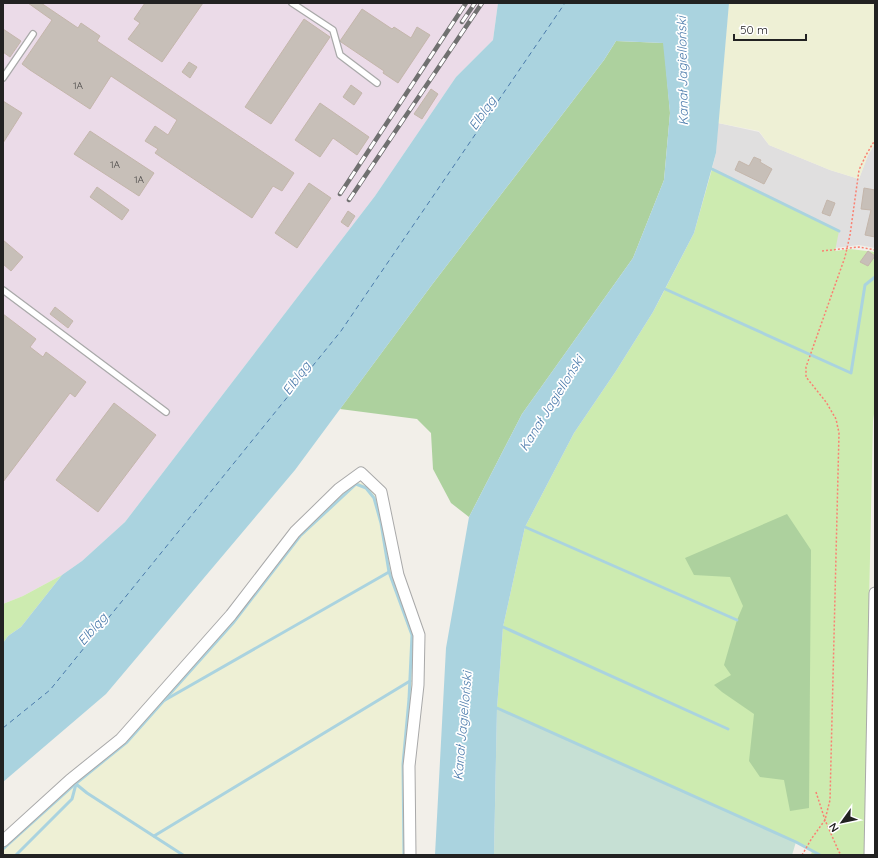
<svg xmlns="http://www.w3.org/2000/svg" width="878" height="858" font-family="Quicksand,sans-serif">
<rect width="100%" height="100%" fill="#f2efe9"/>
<path fill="#e0dfdf" d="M718,123L759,132L769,145L830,170L859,179L868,155L875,144V248L859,245L835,248L838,230L712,169L716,153Z"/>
<path fill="#ebdbe8" d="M3,3H498L493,40L456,77L375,196L125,522L82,561L62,575L23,596L3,604Z"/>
<g fill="#eef0d5">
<path d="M729,3H875V144L868,155L859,179L830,170L769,145L759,131L718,123Z"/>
<path d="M354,481L366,484L377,497L416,635L408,855H3V845L124,739L296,534Z"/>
</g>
<g fill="#cdebb0">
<path d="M712,169L839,231L835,251L850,249L875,252V407L873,421L867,695V794L865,855H811L812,851L796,842L497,708L503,627L525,527L574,433L616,371L653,312L662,295L694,233Z"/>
<path d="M62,575L21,627L8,636L3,643V604L23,596Z"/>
</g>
<g fill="#add19e">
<path d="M616,41L664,43L670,113L664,180L633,258L522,414L469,517L451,503L433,469L431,433L417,419L340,409L431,286L604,60Z"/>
<path d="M787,514L811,550L809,808L790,811L784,780L760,777L749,761L754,714L722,692L714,685L731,675L724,665L737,620L743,606L730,577L694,575L685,558Z"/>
</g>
<path fill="#c6e0d4" d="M497,708L796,842L792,855H494Z"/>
<path fill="#aad3df" d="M498,3H729L716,153L694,233L653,312L616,371L574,433L525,527L503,627L497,708L494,855H435L446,648L469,517L522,414L633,258L664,180L670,113L663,43L616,41L604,60L431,286L295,470L106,694L3,782V643L8,636L21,627L62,575L82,561L125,522L375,196L456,77L493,40Z"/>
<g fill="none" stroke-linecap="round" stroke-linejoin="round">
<g stroke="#aad3df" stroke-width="3">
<path d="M712,169L839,231"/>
<path d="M665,289L851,373L865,285L875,277"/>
<path d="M525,527L737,620"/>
<path d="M503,627L728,729"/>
<path d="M165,700L389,572"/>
<path d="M497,708L796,842L820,855"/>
<path d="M154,836L410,681"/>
<path d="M3,849L74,785L127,742L233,623L300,536L356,484L366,488L374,498L381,523L389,572L412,635L409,699L403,764L404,855"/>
<path d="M16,855L72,799L76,784L87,793L183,855"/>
</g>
<path stroke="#4a7aab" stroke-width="1" stroke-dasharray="5 4" stroke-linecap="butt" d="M3,728L50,690L341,331L565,3"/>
</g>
<g fill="#c7bfb8" stroke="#c4b6ab">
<path d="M28,3H41L78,28L81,23L100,36L97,41L294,173L282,191L273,186L252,218L155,153L158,149L145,141L155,126L168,135L177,120L111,76L90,109L30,70L22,64L52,20Z"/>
<path d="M145,3H203L162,62L128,39L140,23L134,19Z"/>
<path d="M362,9L392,29L394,27L411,38L417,27L430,35L398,83L383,73L384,71L341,42L340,41Z"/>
<path d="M304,19L330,37L271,124L245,107Z"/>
<path d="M3,29L21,41L10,57L3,52Z"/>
<path d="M189,62L197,67L190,78L182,72Z"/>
<path d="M351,85L362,93L354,105L343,97Z"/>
<path d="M431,89L438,94L422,119L414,114Z"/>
<path d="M3,101L22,113L3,143Z"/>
<path d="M320,103L369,137L357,155L333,138L320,157L295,140Z"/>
<path d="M90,131L154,173L139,196L74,154Z"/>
<path d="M754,157L761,160L760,162L772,169L764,184L735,170L739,161L749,166Z"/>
<path d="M309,183L331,198L297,248L275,233Z"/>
<path d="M97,187L129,210L122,220L90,197Z"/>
<path d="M864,188L875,190V237L865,235L871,210L861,209Z"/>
<path d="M827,200L835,203L830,216L822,213Z"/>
<path d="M348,211L355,216L348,227L341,222Z"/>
<path d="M3,240L23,257L11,271L3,264Z"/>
<path d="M868,251L875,256L868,266L860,262Z"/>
<path d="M55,307L73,321L68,328L50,314Z"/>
<path d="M3,314L36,339L30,347L43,357L46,352L86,382L75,397L70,393L3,482Z"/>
<path d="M114,403L156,435L98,512L56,480Z"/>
</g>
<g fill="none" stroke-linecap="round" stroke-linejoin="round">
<g stroke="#a9a9a9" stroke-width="8">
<g id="service">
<path d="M292,3L333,30L340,55L377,83"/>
<path d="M3,78L33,34"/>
<path d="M3,290L166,412"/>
</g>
</g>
<g stroke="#a9a9a9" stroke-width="13">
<g id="minor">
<path d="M3,841L70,780L121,739L231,615L295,532L339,489L361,473L381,492L398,575L419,635L418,685L409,766L410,855"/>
<path d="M870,855L875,593"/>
</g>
</g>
<g stroke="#fa8072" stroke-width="1.5" stroke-dasharray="2 2" stroke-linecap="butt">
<path d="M822,251L859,247L875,250"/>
<path d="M816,792L825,820L839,852L842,855"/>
<path d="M802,855L812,838L825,820L830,800L839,433L836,419L826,402L806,377V367L845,257L850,235L859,170L866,155L875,140"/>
</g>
<use href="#service" stroke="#fff" stroke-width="5.5"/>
<use href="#minor" stroke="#fff" stroke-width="11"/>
<g stroke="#707070" stroke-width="4.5">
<g id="rail">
<path d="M462,22L475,3"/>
<path d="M340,194L466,3"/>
<path d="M349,200L482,3"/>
</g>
</g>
<use href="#rail" stroke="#fff" stroke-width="3" stroke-dasharray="9" stroke-linecap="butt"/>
</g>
<g text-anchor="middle" stroke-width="3.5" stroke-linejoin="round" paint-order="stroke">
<g font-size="10" fill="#4b4948">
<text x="78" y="89">1A</text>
<text x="115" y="168">1A</text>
<text x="139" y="183">1A</text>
</g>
<g font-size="13" font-style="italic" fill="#4a7aab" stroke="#fff">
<text transform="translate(682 71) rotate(-91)" y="5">Kanał Jagielloński</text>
<text transform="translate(482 113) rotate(-55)" y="5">Elbląg</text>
<text transform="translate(296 378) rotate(-54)" y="5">Elbląg</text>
<text transform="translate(551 403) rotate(-58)" y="5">Kanał Jagielloński</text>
<text transform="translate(92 629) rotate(-49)" y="5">Elbląg</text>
<text transform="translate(462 726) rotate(-85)" y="5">Kanał Jagielloński</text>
</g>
</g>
<rect width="878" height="858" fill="none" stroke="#222222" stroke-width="8"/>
<g transform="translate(842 822) rotate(237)" stroke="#ffffff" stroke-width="3" paint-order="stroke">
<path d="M0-3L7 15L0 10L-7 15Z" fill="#222222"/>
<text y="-6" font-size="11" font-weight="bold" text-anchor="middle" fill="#222222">N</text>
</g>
<path d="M734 34v6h72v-6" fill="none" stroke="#222222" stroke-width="2"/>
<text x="740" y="34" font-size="12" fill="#222222" stroke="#ffffff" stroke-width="3" paint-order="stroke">50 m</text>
</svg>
